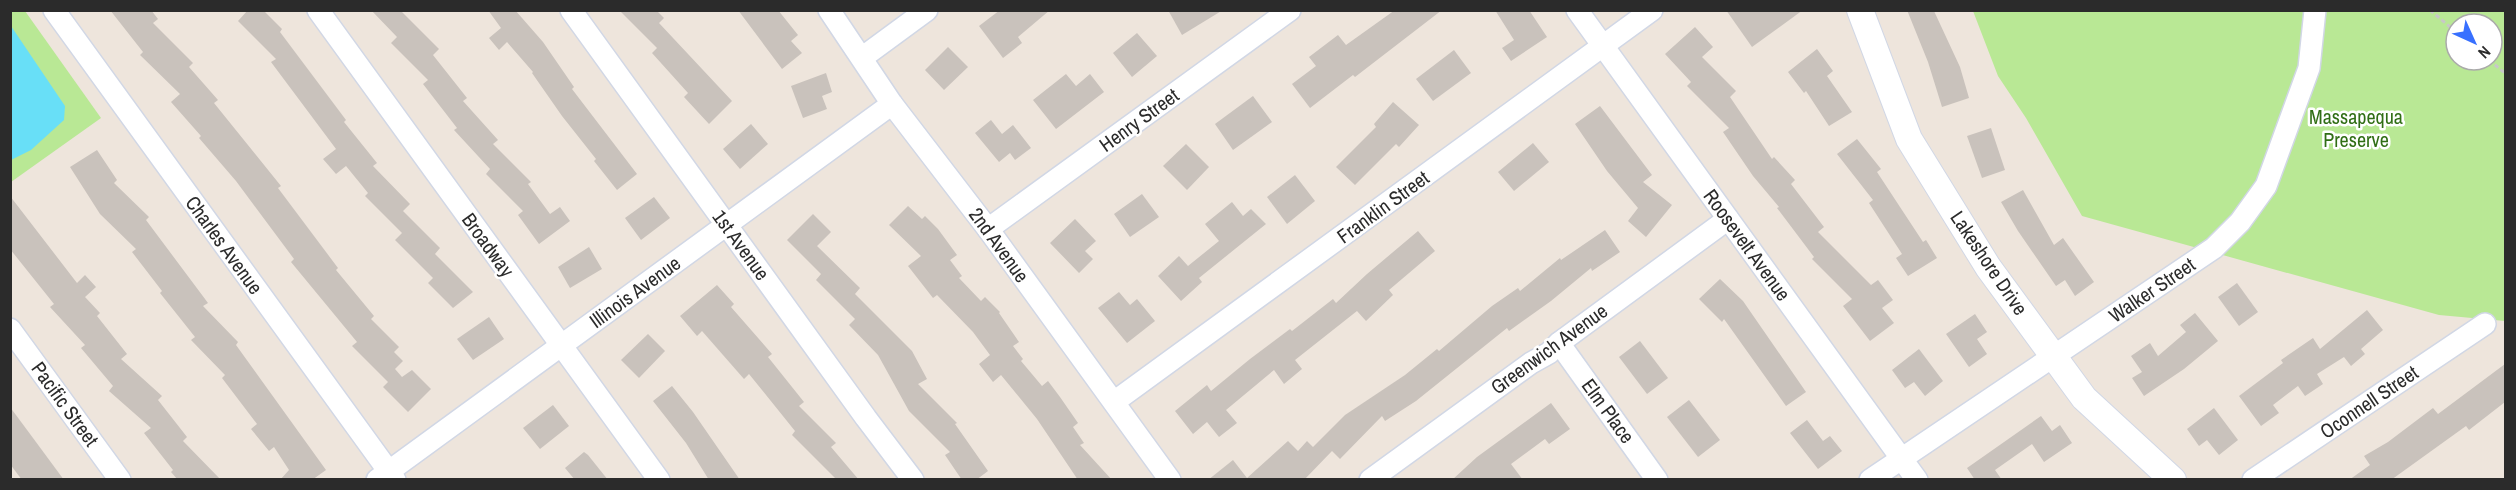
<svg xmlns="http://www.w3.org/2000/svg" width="2516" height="490" font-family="'Archivo Narrow',sans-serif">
<rect width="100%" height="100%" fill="#eee5dc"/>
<g fill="#b9e895" fill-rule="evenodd">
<path d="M11,11H25L101,118L11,182Z"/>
<path d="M1973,11H2505V321L2439,315L2082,216L2026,118L1998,76ZM2456,24H2492V60H2456Z"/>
</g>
<path fill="#68dff7" d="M11,26L65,106L64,120L31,150L11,160Z"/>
<g fill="#c9c2bc">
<path d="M110,10H151L158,19L153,23L193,63L189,67L218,100L214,103L281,186L278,188L338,268L336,270L374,316L371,319L399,347L394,352L403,361L395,369L402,377L412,370L431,389L408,412L383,387L388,382L352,346L357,342L291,262L294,259L236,181L199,138L201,136L171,102L180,94L140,55L143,52Z"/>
<path d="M248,10H263L282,29L280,32L346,120L344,122L377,163L373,166L410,204L403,211L440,248L435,254L473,292L453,308L428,283L433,278L395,240L402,233L365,196L368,193L346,166L336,174L323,159L336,149L271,62L276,59L238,21Z"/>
<path d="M371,10H400L439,49L433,55L467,98L463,101L498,140L493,144L531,182L528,184L550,214L560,207L570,221L539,244L518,215L523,211L486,174L490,169L454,130L457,128L423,84L428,80L391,43L397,37Z"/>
<path d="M488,10H515L543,42L574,87L572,89L637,174L617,190L594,161L596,159L562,116L532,73L533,72L507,42L499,50L489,38L501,28Z"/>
<path d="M619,10H656L664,18L659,23L732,101L709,124L684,97L688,93L652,53L657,48Z"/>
<path d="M738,10H778L798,35L791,41L802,53L782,69Z"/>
<path d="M1000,10H1050L1018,37L1022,43L1003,58L979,26Z"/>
<path d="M1168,10H1223L1182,35Z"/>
<path d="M1395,10H1442L1355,77L1353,75L1310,108L1292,84L1316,66L1309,57L1338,35L1346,45Z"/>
<path d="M1495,10H1529L1547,37L1511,61L1502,48L1514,40Z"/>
<path d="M1726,10H1803L1752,47Z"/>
<path d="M1907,10L1934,11L1960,67L1969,98L1942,107L1928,62Z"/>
<path d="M1695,27L1713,47L1702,57L1736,91L1730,97L1772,159L1774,157L1795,180L1791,184L1824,227L1818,232L1871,285L1878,280L1893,300L1882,308L1894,323L1870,341L1843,306L1852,299L1812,259L1814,257L1777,208L1779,207L1753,176L1723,132L1729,128L1687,86L1691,82L1665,54Z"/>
<path d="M1137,33L1157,56L1132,77L1113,53Z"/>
<path d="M948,47L968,67L944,90L925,70Z"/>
<path d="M1817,49L1833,71L1827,76L1852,112L1829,126L1806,91L1804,93L1788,72Z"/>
<path d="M1454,50L1471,73L1433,101L1416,79Z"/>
<path d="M826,73L832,92L822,96L827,109L803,118L791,86Z"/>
<path d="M1066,74L1076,86L1090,74L1104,92L1056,129L1033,100Z"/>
<path d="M1253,96L1272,122L1233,150L1215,124Z"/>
<path d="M1393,102L1419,125L1399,147L1396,144L1355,185L1336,167L1376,127L1374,124Z"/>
<path d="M1600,106L1652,175L1643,182L1672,205L1646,237L1628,221L1638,208L1607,171L1575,124Z"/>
<path d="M991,120L1002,134L1013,125L1031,148L1015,160L1010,153L999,162L975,133Z"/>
<path d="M751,124L768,144L740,169L723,149Z"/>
<path d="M1991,128L2005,170L1982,178L1967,136Z"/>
<path d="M1857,139L1881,169L1877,172L1923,242L1926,240L1937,258L1908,276L1896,258L1902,254L1869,203L1873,200L1837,154Z"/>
<path d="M1533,143L1549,162L1514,191L1498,172Z"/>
<path d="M1186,144L1209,167L1187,190L1163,166Z"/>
<path d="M97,150L117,180L114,183L149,217L146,220L208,303L203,306L238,342L236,345L326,470L312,480H280L289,470L274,447L269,451L251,429L257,424L222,378L225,375L191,340L195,337L160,293L162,291L132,252L136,249L100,214L70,167Z"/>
<path d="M1295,175L1315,201L1287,224L1267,197Z"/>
<path d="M2023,190L2054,245L2063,238L2094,282L2075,296L2065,280L2056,286L2018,231L2001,202Z"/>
<path d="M1142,194L1159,217L1130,237L1114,214Z"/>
<path d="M10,196L77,283L85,275L96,287L85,297L100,313L97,316L127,354L121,359L162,396L158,400L187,437L183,441L221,480H178L171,472L173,470L144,433L151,428L109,391L113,386L81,348L85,345L50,307L54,304L10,249Z"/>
<path d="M654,197L670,218L641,240L625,218Z"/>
<path d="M1232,202L1243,216L1251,209L1266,224L1199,278L1202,282L1181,301L1158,276L1179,256L1188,266L1219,241L1205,224Z"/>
<path d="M908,206L922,219L925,216L938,229L957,255L950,260L962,276L959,278L981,301L985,297L1000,312L999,313L1019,342L1013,346L1023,359L1021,361L1042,386L1048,381L1060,397L1078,423L1073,427L1084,443L1080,445L1112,480H1078L1037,419L1001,375L993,382L979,364L990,355L973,332L937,295L933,298L908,266L921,256L889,225Z"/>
<path d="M813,214L831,232L817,246L860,288L855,294L912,351L927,379L918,384L957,423L955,424L988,471L976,480H962L945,455L950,452L909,411L878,355L849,325L855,319L816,280L821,274L787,240Z"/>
<path d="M1075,219L1096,241L1085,251L1093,259L1079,273L1050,243Z"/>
<path d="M1605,230L1620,252L1592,271L1591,268L1551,301L1509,331L1507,328L1416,401L1385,421L1382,416L1340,459L1332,451L1304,480H1208L1233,460L1247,478L1288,441L1298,451L1307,441L1313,447L1345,415L1405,375L1437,349L1439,351L1492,306L1518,288L1520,291L1560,258L1561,260Z"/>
<path d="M1418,231L1435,251L1389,290L1393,295L1366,321L1357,311L1295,360L1302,369L1284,384L1274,370L1226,410L1237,423L1219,437L1207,422L1193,434L1175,411L1207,385L1211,391L1250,359L1290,329L1292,331L1333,299L1336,303L1367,274Z"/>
<path d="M589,247L602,269L570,288L558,267Z"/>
<path d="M1720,279L1743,301L1806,392L1786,406L1724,319L1722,322L1699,299Z"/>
<path d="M2237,283L2258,312L2239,326L2218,297Z"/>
<path d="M717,285L734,304L731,307L772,354L768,357L804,402L799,406L836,443L831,447L859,480H837L792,435L795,431L749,374L744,379L702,331L697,336L680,316Z"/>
<path d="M1119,292L1130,305L1137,299L1155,321L1127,343L1098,308Z"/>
<path d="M2367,310L2383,330L2361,349L2365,354L2351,366L2344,357L2317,374L2323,384L2305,396L2298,386L2273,405L2279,413L2261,426L2239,396L2283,363L2281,360L2313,338L2320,349Z"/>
<path d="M2195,313L2218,341L2184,369L2144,396L2132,378L2142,372L2131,356L2150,343L2158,356L2186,332L2180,325Z"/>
<path d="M1975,314L1987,332L1977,339L1987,354L1969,367L1946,334Z"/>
<path d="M489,317L504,339L473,360L457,339Z"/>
<path d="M648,334L665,351L639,378L621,360Z"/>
<path d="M1640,341L1668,378L1647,394L1619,357Z"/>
<path d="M1919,349L1943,381L1925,396L1914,382L1905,388L1892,370Z"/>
<path d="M2505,364V402L2469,430L2466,426L2391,480H2349L2370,465L2364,456L2388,442L2433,408L2438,414Z"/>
<path d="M672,386L693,412L740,480H709L686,443L653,401Z"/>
<path d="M1689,400L1720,440L1698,457L1667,417Z"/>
<path d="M1551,403L1570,429L1549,444L1545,439L1511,464L1523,480H1452L1477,457Z"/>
<path d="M553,405L569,426L540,449L523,428Z"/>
<path d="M10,407L33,438L64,480H22L10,464Z"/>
<path d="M2214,408L2238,440L2219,455L2207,440L2199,446L2187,429Z"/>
<path d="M2041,416L2052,431L2060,425L2072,443L2044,462L2032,444L1995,470L2002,480H1975L1967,468Z"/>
<path d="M1807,420L1823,441L1830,436L1842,451L1818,469L1790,433Z"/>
<path d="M584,452L588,455L608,480H575L565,468Z"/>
</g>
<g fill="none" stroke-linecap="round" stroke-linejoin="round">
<g stroke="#d1d7e5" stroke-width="24">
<g id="minor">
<path d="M54,10L395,480"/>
<path d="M318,10L659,480"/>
<path d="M571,10L866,418L913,480"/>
<path d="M829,10L892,104L988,229L1170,480"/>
<path d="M1577,10L1917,480"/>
<path d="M863,57L927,10"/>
<path d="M988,229L1290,10"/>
<path d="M10,329L120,480"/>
<path d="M1559,343L1657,480"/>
<path d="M1114,402L1652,10"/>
<path d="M377,480L892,104"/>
<path d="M1370,480L1531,363L1549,353L1559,343L1728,219"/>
<path d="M1870,480L2214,248L2240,222L2266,186L2309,68L2315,10"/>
<path d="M2253,480L2485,324"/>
</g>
</g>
<g stroke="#d1d7e5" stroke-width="28">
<path id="tertiary" d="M1860,10L1909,139L1988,267L2084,398L2173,480"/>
</g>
<g stroke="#c8c8c8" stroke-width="3" stroke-dasharray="4.5 3" stroke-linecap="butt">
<path d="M2430,10L2456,32"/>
<path d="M2489,60L2506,74"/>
</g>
<use href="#minor" stroke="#fff" stroke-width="21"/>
<use href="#tertiary" stroke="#fff" stroke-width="26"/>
</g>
<g text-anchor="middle" stroke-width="5" stroke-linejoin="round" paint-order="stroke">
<g font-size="20" fill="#306e15" stroke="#fff">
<text x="2356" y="124">Massapequa<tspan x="2356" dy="23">Preserve</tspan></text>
</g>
<g font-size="20" fill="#2b2b2b" stroke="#fff">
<text transform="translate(1139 120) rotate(-36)" y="7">Henry Street</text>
<text transform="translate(1383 207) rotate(-36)" y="7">Franklin Street</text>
<text transform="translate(224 245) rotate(54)" y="7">Charles Avenue</text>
<text transform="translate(488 245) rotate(54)" y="7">Broadway</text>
<text transform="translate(741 245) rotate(54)" y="7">1st Avenue</text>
<text transform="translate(999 245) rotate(54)" y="7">2nd Avenue</text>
<text transform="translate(1747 245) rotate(54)" y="7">Roosevelt Avenue</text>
<text transform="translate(1989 263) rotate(56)" y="7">Lakeshore Drive</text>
<text transform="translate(2152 290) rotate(-34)" y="7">Walker Street</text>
<text transform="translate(635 292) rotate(-36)" y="7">Illinois Avenue</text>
<text transform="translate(1549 349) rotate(-36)" y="7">Greenwich Avenue</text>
<text transform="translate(2369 402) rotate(-34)" y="7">Oconnell Street</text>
<text transform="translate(65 404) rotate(54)" y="7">Pacific Street</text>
<text transform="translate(1608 411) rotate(54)" y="7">Elm Place</text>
</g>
</g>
<rect width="2516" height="490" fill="none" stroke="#2b2b2b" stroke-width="24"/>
<g transform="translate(2474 42) rotate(135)"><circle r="28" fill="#ffffff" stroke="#aaaaaa" stroke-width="1.5"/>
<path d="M0-4.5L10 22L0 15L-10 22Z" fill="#3870ff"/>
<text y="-9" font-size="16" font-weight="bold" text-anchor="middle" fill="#2b2b2b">N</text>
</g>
</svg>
